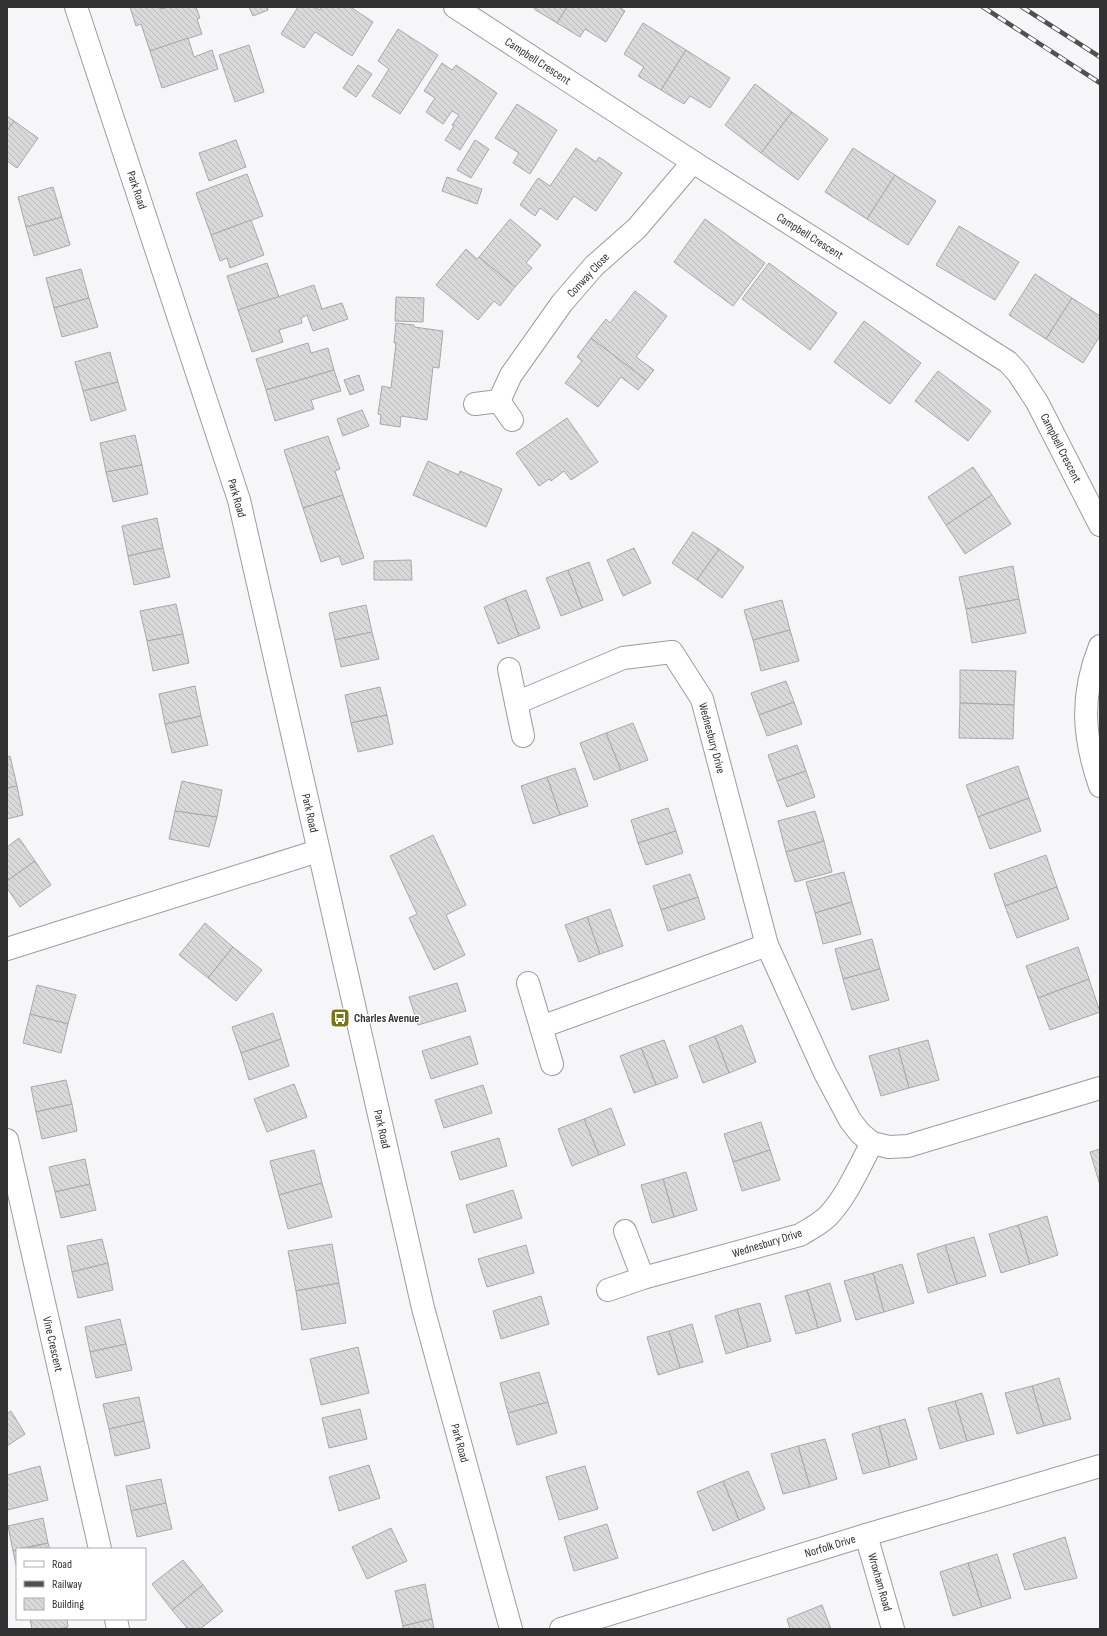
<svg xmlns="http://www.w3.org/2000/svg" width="1107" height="1636" font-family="'Sofia Sans Condensed',sans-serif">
<defs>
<pattern id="building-back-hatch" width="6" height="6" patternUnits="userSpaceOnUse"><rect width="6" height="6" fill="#dad9da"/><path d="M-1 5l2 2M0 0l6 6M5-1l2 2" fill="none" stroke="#bcbbbc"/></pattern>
</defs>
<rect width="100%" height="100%" fill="#f6f6f8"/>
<g fill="url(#building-back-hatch)" stroke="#a8a8a9">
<path d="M130,7H160L161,9L168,7H196L200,18L197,19L202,34L150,51L141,24L136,26Z"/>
<path d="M249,7H267L268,10L253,16Z"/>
<path d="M298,7H315L320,10L322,7H353L352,8L373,22L352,56L315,32L304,48L281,34Z"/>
<path d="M535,7H567L557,23L534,9Z"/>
<path d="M567,7H619L625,11L606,42L585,29L580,37L557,23Z"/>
<path d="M643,23L686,50L661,90L638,76L644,67L624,54Z"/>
<path d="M398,29L438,55L400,114L372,96L389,69L378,61Z"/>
<path d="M188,38L194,57L212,50L218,69L162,88L150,51Z"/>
<path d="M249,45L264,92L235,102L219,55Z"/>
<path d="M686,50L730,78L710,108L690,96L684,104L661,90Z"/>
<path d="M442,63L452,70L456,65L497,93L460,150L445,140L454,126L452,125L459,115L452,111L443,124L426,112L435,98L424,91Z"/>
<path d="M358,65L372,74L356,97L343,88Z"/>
<path d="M755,84L792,112L761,153L725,125Z"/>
<path d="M517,104L557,130L530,174L513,163L519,153L495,138Z"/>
<path d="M792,112L828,139L798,180L761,153Z"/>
<path d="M7,116L14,121L7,131Z"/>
<path d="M14,121L38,138L17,168L7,161V131Z"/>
<path d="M236,140L246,167L209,181L199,153Z"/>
<path d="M475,140L489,149L471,178L457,170Z"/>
<path d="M576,148L596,162L599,157L622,173L596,211L574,196L557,220L540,208L535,216L520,205L538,178L550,186Z"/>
<path d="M853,148L895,175L867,219L825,192Z"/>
<path d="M247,174L263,216L211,235L196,193Z"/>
<path d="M895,175L936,201L908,245L867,219Z"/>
<path d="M447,177L482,189L477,204L442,191Z"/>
<path d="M53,187L62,217L26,227L18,197Z"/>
<path d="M62,217L70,245L34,256L26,227Z"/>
<path d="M510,219L541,245L526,263L532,268L515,287L479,257Z"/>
<path d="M705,219L765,263L733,306L674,262Z"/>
<path d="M251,220L264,255L230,268L227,258L220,261L211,235Z"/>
<path d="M959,226L1019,262L995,300L936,265Z"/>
<path d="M466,249L477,259L479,257L515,287L500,306L494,301L478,320L436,285Z"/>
<path d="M267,263L279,297L238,310L227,276Z"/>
<path d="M769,263L837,313L810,350L742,299Z"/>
<path d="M81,269L89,298L54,308L46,278Z"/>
<path d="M1035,274L1072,298L1046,339L1009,315Z"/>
<path d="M314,285L322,309L342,303L348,319L313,331L307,315L301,318L302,323L279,330L283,342L252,352L238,310Z"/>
<path d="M635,291L667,316L636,357L654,370L646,380L591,338L606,319L610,323Z"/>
<path d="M396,297L424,298L423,322L395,321Z"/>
<path d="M89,298L98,327L62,337L54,308Z"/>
<path d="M1072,298L1100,316V336L1083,363L1046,339Z"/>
<path d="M864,321L921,363L890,404L834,362Z"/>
<path d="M396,323L414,325V327L443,331L439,368L433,367L427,420L401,416L400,427L380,424L381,415L378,414L382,386L391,388L396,343H394Z"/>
<path d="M591,338L646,380L638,390L621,377L598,407L565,383L582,361L577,357Z"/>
<path d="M308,343L311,353L328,348L334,370L266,390L256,359Z"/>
<path d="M110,352L118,382L83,391L75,362Z"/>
<path d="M334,370L341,391L311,400L314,409L275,421L266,390Z"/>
<path d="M938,371L991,411L968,441L915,401Z"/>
<path d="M359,375L364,390L350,395L344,380Z"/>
<path d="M118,382L126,410L91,421L83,391Z"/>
<path d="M362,410L369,426L343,436L337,419Z"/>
<path d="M567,418L598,462L571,480L564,471L551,481L549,479L539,486L516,453Z"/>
<path d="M135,435L142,465L106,472L100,443Z"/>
<path d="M328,436L340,469L335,471L343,495L303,508L284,450Z"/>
<path d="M428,461L459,475L460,471L502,489L486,527L413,495Z"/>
<path d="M142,465L148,494L113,502L106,472Z"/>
<path d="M973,467L992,495L946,525L928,497Z"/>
<path d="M343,495L364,558L342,565L339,556L321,562L303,508Z"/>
<path d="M992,495L1011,524L965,554L946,525Z"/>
<path d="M157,518L163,548L128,556L122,526Z"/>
<path d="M693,532L719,549L697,580L672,563Z"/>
<path d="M163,548L170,577L134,585L128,556Z"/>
<path d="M634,548L651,583L623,596L607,560Z"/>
<path d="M719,549L744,567L722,598L697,580Z"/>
<path d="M411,560L412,580H374V561Z"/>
<path d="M589,562L603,600L582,608L568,570Z"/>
<path d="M1013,566L1019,599L966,609L959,577Z"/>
<path d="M568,570L582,608L561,616L546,578Z"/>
<path d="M526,590L540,628L519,636L505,598Z"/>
<path d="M505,598L519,636L498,644L484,607Z"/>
<path d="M1019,599L1026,633L972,643L966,609Z"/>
<path d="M782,600L790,630L753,640L744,610Z"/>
<path d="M176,604L183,634L147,641L140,611Z"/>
<path d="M366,605L372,632L335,640L329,613Z"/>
<path d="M790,630L799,661L761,671L753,640Z"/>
<path d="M372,632L379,659L341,667L335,640Z"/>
<path d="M183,634L189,663L153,671L147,641Z"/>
<path d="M960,670L1016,671L1014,705L960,703Z"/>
<path d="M786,681L794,702L759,715L751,693Z"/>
<path d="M195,686L201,716L165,724L159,694Z"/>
<path d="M380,687L387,715L351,723L345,695Z"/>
<path d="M794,702L802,724L767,736L759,715Z"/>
<path d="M960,703L1014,705L1013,739L959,738Z"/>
<path d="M387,715L393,744L358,752L351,723Z"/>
<path d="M201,716L208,745L172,753L165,724Z"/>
<path d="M633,723L648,760L621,770L606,733Z"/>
<path d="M606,733L621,770L594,780L580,743Z"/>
<path d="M797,745L806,771L777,781L768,755Z"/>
<path d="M10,756L17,786L7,788V757Z"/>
<path d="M1018,766L1029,798L978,817L966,785Z"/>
<path d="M575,768L588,806L560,815L547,777Z"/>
<path d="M806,771L815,797L787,807L777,781Z"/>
<path d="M547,777L560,815L533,824L521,786Z"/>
<path d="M182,781L222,790L217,817L175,811Z"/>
<path d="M17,786L23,815L7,819V788Z"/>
<path d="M1029,798L1041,831L990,849L978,817Z"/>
<path d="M668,808L676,831L638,843L631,820Z"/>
<path d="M175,811L217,817L209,847L169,839Z"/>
<path d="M815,811L824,841L786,852L778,821Z"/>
<path d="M676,831L683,853L646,865L638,843Z"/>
<path d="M433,835L466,905L446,915L465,955L434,970L409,918L417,914L390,856Z"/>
<path d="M19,838L35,861L7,881V847Z"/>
<path d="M824,841L832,872L795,882L786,852Z"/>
<path d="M1046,855L1057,887L1005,906L994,874Z"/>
<path d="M35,861L51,885L20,907L7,888V881Z"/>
<path d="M844,872L852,902L815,913L806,882Z"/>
<path d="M690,874L698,897L661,910L653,886Z"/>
<path d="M1057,887L1069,919L1017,938L1005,906Z"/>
<path d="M698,897L705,919L668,931L661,910Z"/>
<path d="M852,902L861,934L823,944L815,913Z"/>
<path d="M610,909L623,946L600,954L587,917Z"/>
<path d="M587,917L600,954L579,962L565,925Z"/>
<path d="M205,923L233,947L208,978L179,955Z"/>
<path d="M872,939L880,969L843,979L835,949Z"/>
<path d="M233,947L262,970L236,1001L208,978Z"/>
<path d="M1078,947L1089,979L1038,998L1026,966Z"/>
<path d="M880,969L889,1000L852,1010L843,979Z"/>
<path d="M1089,979L1100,1012L1050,1030L1038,998Z"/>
<path d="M457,983L466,1011L418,1025L409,997Z"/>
<path d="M37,985L76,995L68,1024L30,1014Z"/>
<path d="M273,1013L281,1039L241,1053L232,1027Z"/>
<path d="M30,1014L68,1024L61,1053L23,1043Z"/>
<path d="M742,1025L756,1062L729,1073L715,1036Z"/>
<path d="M470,1036L478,1064L431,1079L422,1051Z"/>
<path d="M715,1036L729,1073L703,1083L689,1046Z"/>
<path d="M281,1039L289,1066L249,1080L241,1053Z"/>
<path d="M664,1040L678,1077L656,1085L641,1048Z"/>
<path d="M928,1040L939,1080L909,1088L898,1048Z"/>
<path d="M641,1048L656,1085L634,1093L620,1056Z"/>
<path d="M898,1048L909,1088L881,1096L869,1056Z"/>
<path d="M66,1080L72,1104L36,1112L31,1087Z"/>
<path d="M294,1084L307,1117L267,1132L254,1099Z"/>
<path d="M483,1085L492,1113L444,1128L435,1100Z"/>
<path d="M72,1104L77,1131L42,1139L36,1112Z"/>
<path d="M611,1108L625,1145L599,1155L584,1119Z"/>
<path d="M584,1119L599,1155L572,1166L558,1129Z"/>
<path d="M761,1122L770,1150L733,1162L724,1134Z"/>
<path d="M499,1138L507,1166L460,1180L451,1152Z"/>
<path d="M1100,1149V1185L1090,1152Z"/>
<path d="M314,1150L322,1183L279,1195L270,1161Z"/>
<path d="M770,1150L780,1180L742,1191L733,1162Z"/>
<path d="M85,1159L90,1184L55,1192L49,1167Z"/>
<path d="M686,1172L697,1210L674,1217L663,1179Z"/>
<path d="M663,1179L674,1217L652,1223L641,1185Z"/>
<path d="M322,1183L332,1217L288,1229L279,1195Z"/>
<path d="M90,1184L96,1210L61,1218L55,1192Z"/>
<path d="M513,1190L522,1218L474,1233L466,1205Z"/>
<path d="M1047,1216L1058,1255L1030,1264L1018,1225Z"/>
<path d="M1018,1225L1030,1264L1001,1273L989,1234Z"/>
<path d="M974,1237L986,1276L957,1284L945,1245Z"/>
<path d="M102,1239L108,1263L72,1272L67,1246Z"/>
<path d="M332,1244L339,1283L296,1291L288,1251Z"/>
<path d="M526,1245L534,1273L487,1287L478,1259Z"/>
<path d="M945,1245L957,1284L928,1293L917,1254Z"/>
<path d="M108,1263L113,1290L78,1298L72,1272Z"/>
<path d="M902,1264L914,1303L884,1312L873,1273Z"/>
<path d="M873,1273L884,1312L856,1320L844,1281Z"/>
<path d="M339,1283L346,1323L302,1330L296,1291Z"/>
<path d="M830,1283L841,1321L818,1328L807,1290Z"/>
<path d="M807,1290L818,1328L796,1334L785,1296Z"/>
<path d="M541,1296L549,1324L501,1339L493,1311Z"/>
<path d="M760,1303L771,1341L748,1347L737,1309Z"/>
<path d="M737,1309L748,1347L726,1354L715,1316Z"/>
<path d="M120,1319L126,1344L90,1352L85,1327Z"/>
<path d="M692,1324L703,1362L680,1368L669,1331Z"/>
<path d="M669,1331L680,1368L658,1375L647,1337Z"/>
<path d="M126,1344L132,1370L96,1378L90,1352Z"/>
<path d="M358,1347L369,1393L321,1405L310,1359Z"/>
<path d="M539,1372L548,1402L508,1413L500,1383Z"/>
<path d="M1059,1378L1071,1419L1044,1426L1032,1386Z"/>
<path d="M1032,1386L1044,1426L1017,1434L1005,1393Z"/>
<path d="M982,1393L994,1434L967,1441L955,1401Z"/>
<path d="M139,1397L144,1421L109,1429L103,1404Z"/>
<path d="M955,1401L967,1441L940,1449L928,1408Z"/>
<path d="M548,1402L557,1433L517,1445L508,1413Z"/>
<path d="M360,1409L367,1439L329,1448L322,1418Z"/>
<path d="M11,1411L25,1434L7,1446V1414Z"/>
<path d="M905,1419L917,1459L890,1467L879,1426Z"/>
<path d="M144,1421L150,1448L115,1456L109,1429Z"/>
<path d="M879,1426L890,1467L863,1474L852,1434Z"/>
<path d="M825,1439L837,1479L810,1487L798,1446Z"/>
<path d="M798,1446L810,1487L783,1494L771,1454Z"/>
<path d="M369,1465L380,1498L339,1511L329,1477Z"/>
<path d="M40,1466L48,1500L7,1510V1475Z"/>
<path d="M585,1466L598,1509L559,1520L546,1477Z"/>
<path d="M748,1471L765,1509L739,1520L723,1481Z"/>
<path d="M161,1479L166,1503L131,1511L126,1486Z"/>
<path d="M723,1481L739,1520L713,1531L697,1492Z"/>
<path d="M166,1503L172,1529L137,1537L131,1511Z"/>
<path d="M43,1518L48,1543L17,1549V1550L13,1551L8,1526Z"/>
<path d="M607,1524L618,1558L574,1571L564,1537Z"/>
<path d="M391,1528L407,1561L367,1579L352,1547Z"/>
<path d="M1065,1537L1077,1578L1025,1590L1013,1554Z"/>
<path d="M48,1543L50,1549H23Z"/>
<path d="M17,1550V1569L13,1551Z"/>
<path d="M997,1554L1011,1598L982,1607L968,1563Z"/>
<path d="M183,1560L203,1585L172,1610L152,1584Z"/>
<path d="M968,1563L982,1607L953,1616L940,1572Z"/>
<path d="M425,1584L432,1619L403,1626L395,1591Z"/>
<path d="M203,1585L223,1611L200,1629H188L172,1610Z"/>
<path d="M822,1605L831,1629H790L787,1619Z"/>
<path d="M30,1619H67L68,1627L58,1629H32Z"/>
<path d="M432,1619L434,1629H403V1626Z"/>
</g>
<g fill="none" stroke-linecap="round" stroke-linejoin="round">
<g stroke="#9c9c9e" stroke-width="24">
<g id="minor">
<path d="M455,7L693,162L1008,362L1018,373L1037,402L1100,525"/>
<path d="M499,401L511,375L562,303L594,266L637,228L693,162"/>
<path d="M475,404L499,401L512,420"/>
<path d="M1100,646C1080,696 1083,737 1100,786"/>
<path d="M509,669L523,736"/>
<path d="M516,703L623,658L672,652L702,699L767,945L825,1073L850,1120L860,1133L872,1143"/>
<path d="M7,949L318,851"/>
<path d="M528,983L552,1064"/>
<path d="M541,1027L767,945"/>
<path d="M7,1140L100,1549"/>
<path d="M643,1278L800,1235C810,1229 820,1224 828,1216C847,1196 859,1167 872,1143L889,1147L908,1146L1100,1088"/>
<path d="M608,1290L643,1278L625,1231"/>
<path d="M866,1535L893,1629"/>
<path d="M116,1619L118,1629"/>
<path d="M561,1629L866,1535L1100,1466"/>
</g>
</g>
<g stroke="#9c9c9e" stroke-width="24">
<path id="tertiary" d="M76,7L239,500L423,1308L511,1629"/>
</g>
<use href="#minor" stroke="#fff" stroke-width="22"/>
<use href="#tertiary" stroke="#fff" stroke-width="22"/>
<g stroke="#505051" stroke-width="4.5">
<g id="rail">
<path d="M983,7L1100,83"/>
<path d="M1022,7L1100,57"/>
</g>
</g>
<use href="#rail" stroke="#fff" stroke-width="3" stroke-dasharray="9" stroke-linecap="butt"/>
</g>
<defs>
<g id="bus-square" transform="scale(1)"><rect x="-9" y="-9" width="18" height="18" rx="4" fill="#7c7417" stroke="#fff"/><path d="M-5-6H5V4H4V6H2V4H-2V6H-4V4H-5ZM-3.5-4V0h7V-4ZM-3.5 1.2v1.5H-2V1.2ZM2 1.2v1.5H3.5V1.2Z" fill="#fff"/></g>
</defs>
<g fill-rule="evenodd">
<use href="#bus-square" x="340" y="1018"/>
</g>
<g text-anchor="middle" stroke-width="3" stroke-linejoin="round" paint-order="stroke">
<g font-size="12" fill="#323233" stroke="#fff">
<text transform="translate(538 61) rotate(33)" y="4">Campbell Crescent</text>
<text transform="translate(137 190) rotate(72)" y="4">Park Road</text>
<text transform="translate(810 236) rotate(32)" y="4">Campbell Crescent</text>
<text transform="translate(588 275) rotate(-47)" y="4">Conway Close</text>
<text transform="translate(1061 448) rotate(63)" y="4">Campbell Crescent</text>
<text transform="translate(237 498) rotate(74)" y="4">Park Road</text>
<text transform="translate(712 738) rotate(75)" y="4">Wednesbury Drive</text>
<text transform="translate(310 813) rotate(77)" y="4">Park Road</text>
<text transform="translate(382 1129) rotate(77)" y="4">Park Road</text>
<text transform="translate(767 1243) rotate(-17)" y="4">Wednesbury Drive</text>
<text transform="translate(53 1344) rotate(77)" y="4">Vine Crescent</text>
<text transform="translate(460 1443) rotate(75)" y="4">Park Road</text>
<text transform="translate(830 1546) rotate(-17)" y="4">Norfolk Drive</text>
<text transform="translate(880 1582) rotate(74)" y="4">Wroxham Road</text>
</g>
<g font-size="12" font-weight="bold" fill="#323233" stroke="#fff" text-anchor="start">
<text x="354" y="1022">Charles Avenue</text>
</g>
</g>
<rect width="1107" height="1636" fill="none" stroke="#323233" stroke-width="16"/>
<rect x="16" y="1548" width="130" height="72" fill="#ffffff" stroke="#adadad"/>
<rect x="24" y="1561" width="20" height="6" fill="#ffffff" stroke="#adadad"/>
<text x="52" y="1568" font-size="12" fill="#323233">Road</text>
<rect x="24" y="1581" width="20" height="6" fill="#505051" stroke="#adadad"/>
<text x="52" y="1588" font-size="12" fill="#323233">Railway</text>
<rect x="24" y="1598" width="20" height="12" fill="url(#building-back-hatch)" stroke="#adadad"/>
<text x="52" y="1608" font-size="12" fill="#323233">Building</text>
</svg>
